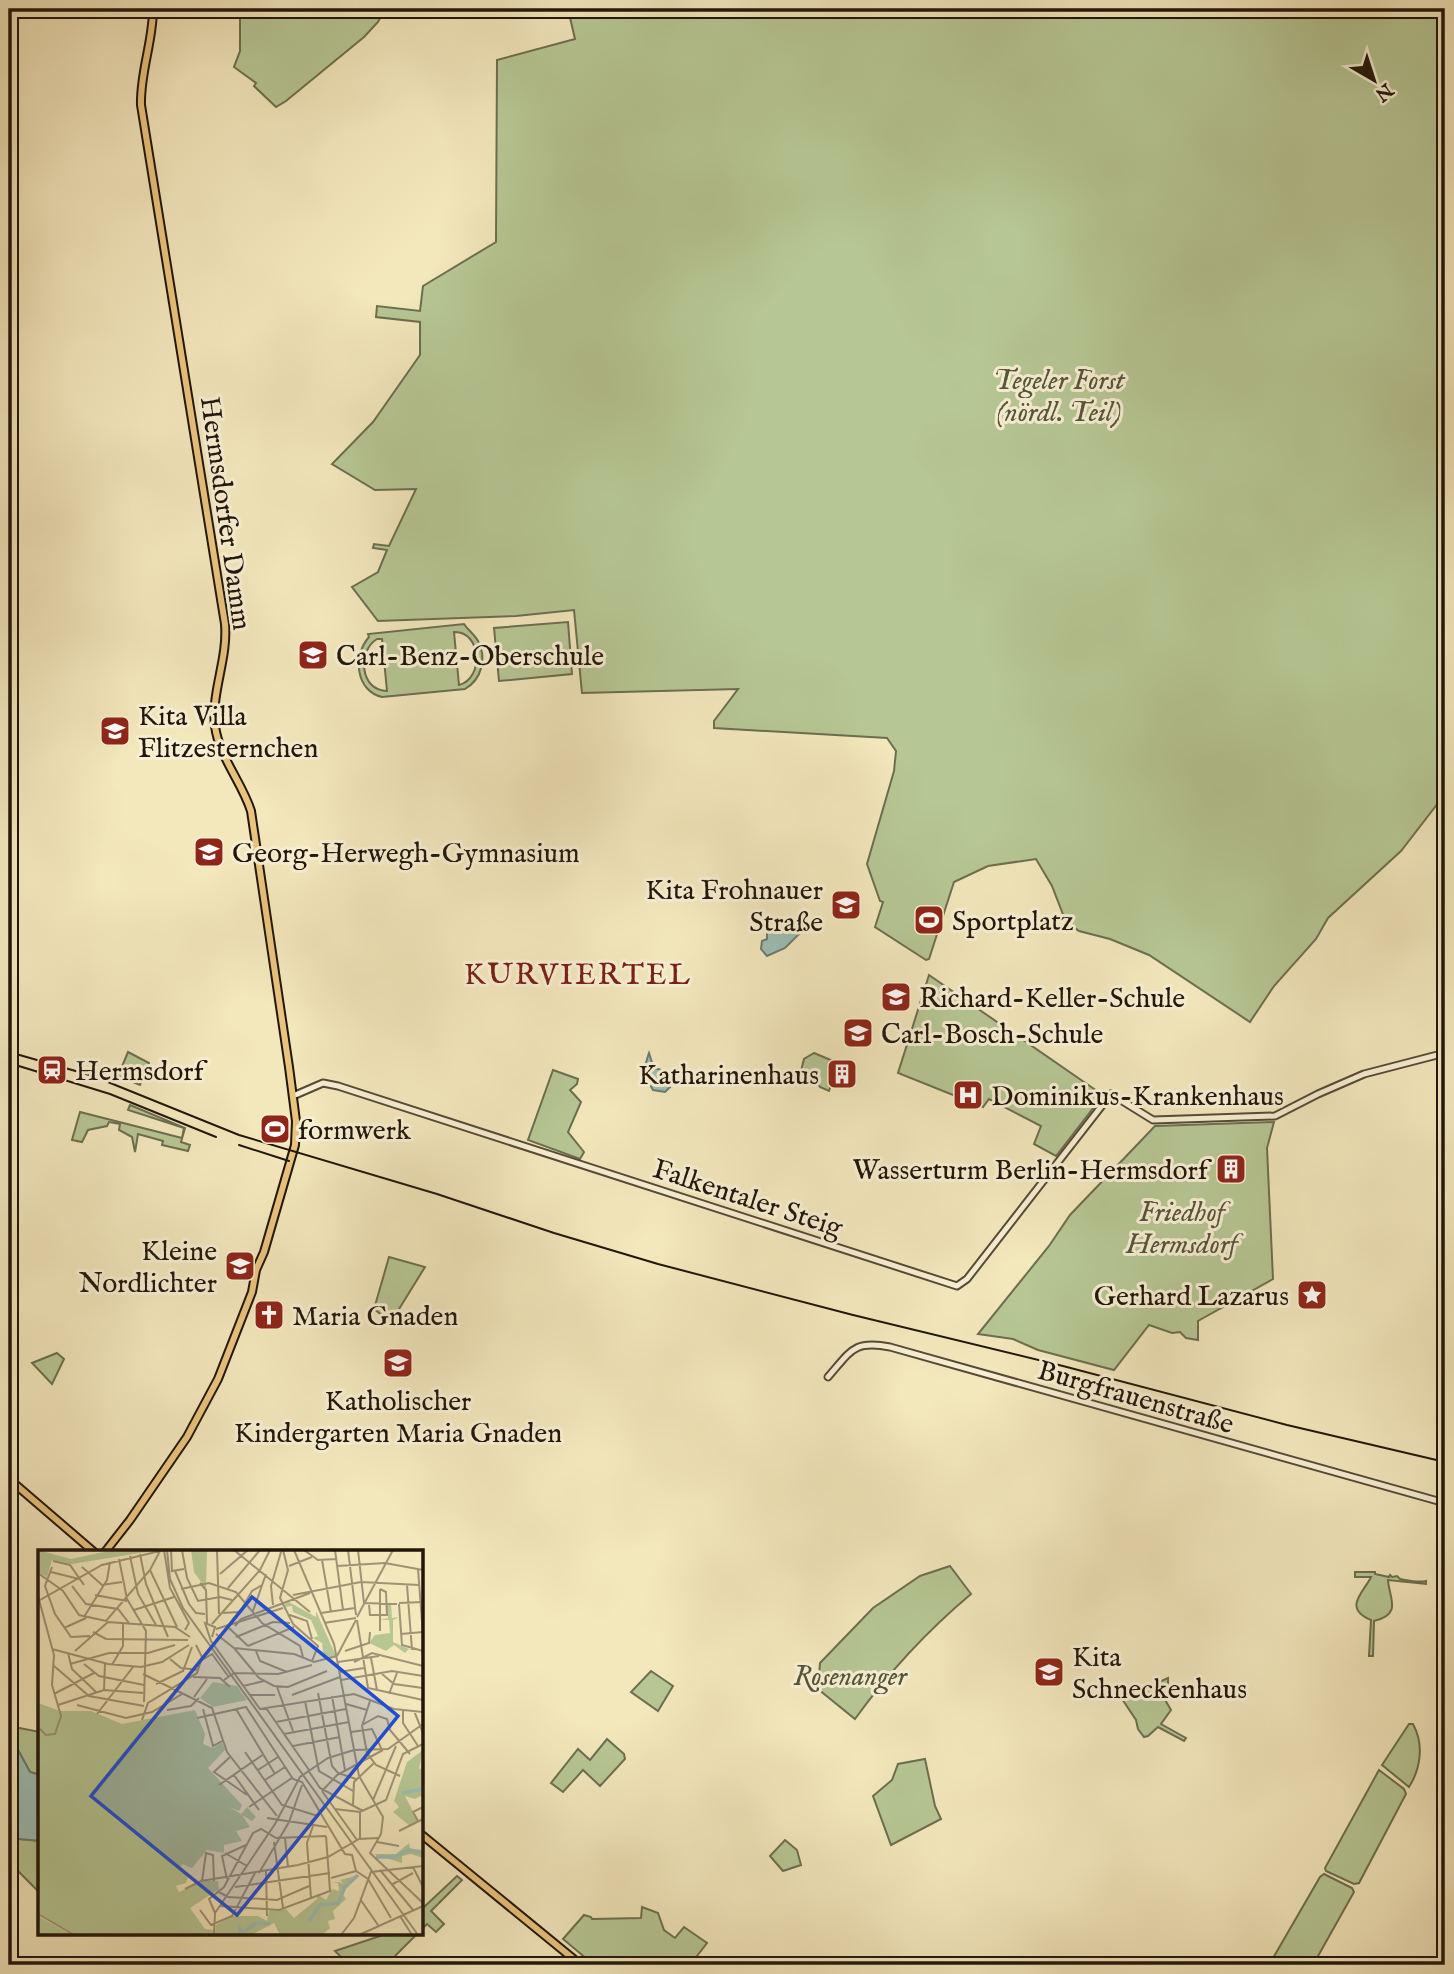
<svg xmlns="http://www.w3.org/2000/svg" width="1454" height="1974" font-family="'IM FELL English',serif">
<rect width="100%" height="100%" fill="#f3e7bc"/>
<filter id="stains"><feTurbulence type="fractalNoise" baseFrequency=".00286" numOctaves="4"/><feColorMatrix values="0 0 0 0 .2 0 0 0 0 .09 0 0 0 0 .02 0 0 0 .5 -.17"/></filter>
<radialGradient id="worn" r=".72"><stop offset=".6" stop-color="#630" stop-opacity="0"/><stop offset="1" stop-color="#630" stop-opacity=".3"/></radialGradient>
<g fill="#b6c794" stroke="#6c6e50" stroke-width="2" fill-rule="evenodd">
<path d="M240,9H385L378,22L364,37L286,101L276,107L254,86L256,83L234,67L240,51Z"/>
<path d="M568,9H1445V794L1401,851L1328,918L1316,939L1274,986L1250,1022L1149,955L1110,939L1079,931L1071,925L1064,917L1052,886L1036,859L988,866L954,882L929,959L926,960L875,927L883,902L880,901L867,864L894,771L896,751L887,738L714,728V721L738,689L582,693L574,610L516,616L378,621L352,587L378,572L387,550L373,548L374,544L389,546L416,489L375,490L332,464L373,422L420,355V322L376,317L377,306L420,311L423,286L496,242L497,60L575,39Z"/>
<path d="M568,622L572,674L499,681L494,628Z"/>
<path d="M464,624C468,630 474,634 478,641C487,658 482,679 465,689L382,697C356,691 352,656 369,637L368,634ZM454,632C482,631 484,679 459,685ZM377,639H382L387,691C360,691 357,651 377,639Z"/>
<path d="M929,975L1100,1093L1101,1098L1056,1156L1034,1144L1041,1126L989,1099L983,1107L898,1073Z"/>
<path d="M128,1052L149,1063L140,1085L118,1076Z"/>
<path d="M814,1053L838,1063L829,1091L820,1087L818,1084L804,1080L800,1075L804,1059Z"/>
<path d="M553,1070L578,1079L577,1084L570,1090L581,1102L568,1132L584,1152L580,1159L528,1140Z"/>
<path d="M130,1105L185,1128L181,1142L190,1145L188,1151L162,1145L163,1141L138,1134L135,1152L132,1137L119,1130L120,1124L109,1122L107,1126L88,1130L82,1142L72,1140L80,1112L182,1138L184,1128L128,1110Z"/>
<path d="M1274,1122L1267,1148L1273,1279L1198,1321V1340L1186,1338L1180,1332L1172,1333L1149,1325L1114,1370L1038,1350L1013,1339L978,1334L1049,1246L1070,1215L1155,1126Z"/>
<path d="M389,1257L425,1267L391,1322L374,1309Z"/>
<path d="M57,1353L64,1359L52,1384L32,1363Z"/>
<path d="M950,1566L971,1594C927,1631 889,1672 855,1719L818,1689L820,1663L873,1608L920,1576Z"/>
<path d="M1359,1572H1375V1574L1389,1577L1390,1575L1392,1577L1397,1576L1400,1579C1406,1580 1418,1583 1426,1581V1584L1388,1580C1389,1598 1403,1614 1374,1621L1373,1656H1369L1371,1620C1342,1608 1364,1592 1371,1577H1355V1572Z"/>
<path d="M651,1671L673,1686L658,1711L631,1692Z"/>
<path d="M1168,1678V1684L1158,1688L1171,1710L1161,1724L1186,1738L1184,1741L1158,1727L1148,1736L1144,1737L1138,1729L1136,1720L1122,1699L1149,1686L1151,1690L1153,1689L1152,1685Z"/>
<path d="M1409,1724H1413C1424,1744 1421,1768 1409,1787L1382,1765Z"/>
<path d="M9,1726L40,1732V1775L30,1772L18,1750L9,1745Z"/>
<path d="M607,1739L624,1754L625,1759L600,1786L583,1770L563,1792L551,1783L578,1749L590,1760Z"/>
<path d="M925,1759L935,1806L941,1819L891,1845L873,1796L892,1780L898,1764Z"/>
<path d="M1379,1770L1404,1789L1406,1794L1359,1883L1354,1884L1326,1871L1325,1868Z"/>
<path d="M9,1838L40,1841V1893L9,1862Z"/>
<path d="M785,1840L797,1850L801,1865L783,1871L770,1856Z"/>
<path d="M1324,1874L1352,1888L1354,1892L1313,1965H1269L1320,1877Z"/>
<path d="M457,1876L462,1880L431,1911L444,1924L436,1932L427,1924L422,1929V1909Z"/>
<path d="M642,1907L658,1913L664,1930L675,1938L684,1927L707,1943L690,1965H594L563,1939L584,1915L591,1917L592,1919L641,1918Z"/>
<path d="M386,1934H417L386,1965H349L335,1951Z"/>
</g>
<g fill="#9cbfb6" stroke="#6b7b72" stroke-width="2">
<path d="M788,922L802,924L804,929L785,948L767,956L761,949L762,941L767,939V932L782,928Z"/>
<path d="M649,1053C657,1078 650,1062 669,1074L670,1087L665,1092L653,1090C644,1075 643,1069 649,1053Z"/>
<path d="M9,1745L18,1750L30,1772L40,1775V1841L9,1838Z"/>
</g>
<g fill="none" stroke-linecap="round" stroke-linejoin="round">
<g stroke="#564a37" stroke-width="9">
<g id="minor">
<path d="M293,1096L323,1083L338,1086L957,1286L967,1279L1111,1094L1153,1120L1275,1116L1318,1094L1364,1074L1445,1053"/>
<path d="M828,1377C851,1351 853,1340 890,1347L1445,1503"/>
</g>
</g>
<g stroke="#21160b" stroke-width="10">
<g id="major">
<path d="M9,1479L94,1552"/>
<path d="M105,1552L130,1520L187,1437L218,1379L252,1292L256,1270L264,1252L295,1145L296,1121L289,1067L251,811C242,782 219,757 215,726C211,692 228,659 225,624L141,105C140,72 153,42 153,9"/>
<path d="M422,1835L581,1965"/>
</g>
</g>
<use href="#minor" stroke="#f7efd3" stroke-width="5"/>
<use href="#major" stroke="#eac47e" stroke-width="6"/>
<g stroke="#21160b" stroke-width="2">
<path d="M9,1052L93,1076L239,1135L437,1194L554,1233L658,1264L853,1315L1063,1366L1287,1425L1445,1462"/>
<path d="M9,1063L110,1094L216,1137"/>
<path d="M239,1145L289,1161"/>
</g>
</g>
<defs>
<g id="school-square" transform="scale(1.575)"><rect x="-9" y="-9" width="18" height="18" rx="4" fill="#8f2418" stroke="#f7efd3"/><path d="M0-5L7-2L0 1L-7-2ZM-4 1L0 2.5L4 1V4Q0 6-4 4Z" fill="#fff"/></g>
<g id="stadium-square" transform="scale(1.575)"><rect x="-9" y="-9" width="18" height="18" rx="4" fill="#8f2418" stroke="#f7efd3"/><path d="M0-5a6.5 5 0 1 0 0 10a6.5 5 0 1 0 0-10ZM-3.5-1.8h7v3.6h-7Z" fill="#fff"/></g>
<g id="station-square" transform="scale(1.575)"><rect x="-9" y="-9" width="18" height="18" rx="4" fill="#8f2418" stroke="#f7efd3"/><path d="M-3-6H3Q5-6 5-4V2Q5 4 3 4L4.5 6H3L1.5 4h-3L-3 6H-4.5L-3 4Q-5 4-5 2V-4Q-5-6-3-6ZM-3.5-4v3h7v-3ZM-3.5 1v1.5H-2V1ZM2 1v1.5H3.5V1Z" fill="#fff"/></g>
<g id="building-square" transform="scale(1.575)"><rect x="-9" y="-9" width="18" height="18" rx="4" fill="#8f2418" stroke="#f7efd3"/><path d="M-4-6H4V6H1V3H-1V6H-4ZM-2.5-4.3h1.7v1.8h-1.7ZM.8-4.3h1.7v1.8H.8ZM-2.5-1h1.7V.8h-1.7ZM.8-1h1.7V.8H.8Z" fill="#fff"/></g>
<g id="hospital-square" transform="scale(1.575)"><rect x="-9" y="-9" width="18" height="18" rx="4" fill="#8f2418" stroke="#f7efd3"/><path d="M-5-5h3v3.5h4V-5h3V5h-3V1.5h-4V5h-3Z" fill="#fff"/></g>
<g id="sight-square" transform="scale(1.575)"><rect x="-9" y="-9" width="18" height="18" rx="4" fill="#8f2418" stroke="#f7efd3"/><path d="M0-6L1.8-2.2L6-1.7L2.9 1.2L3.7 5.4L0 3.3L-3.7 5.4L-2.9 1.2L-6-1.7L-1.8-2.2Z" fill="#fff"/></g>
<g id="church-square" transform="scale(1.575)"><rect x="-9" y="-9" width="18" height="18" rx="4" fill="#8f2418" stroke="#f7efd3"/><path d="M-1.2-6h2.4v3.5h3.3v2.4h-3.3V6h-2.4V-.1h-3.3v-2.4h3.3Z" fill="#fff"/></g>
</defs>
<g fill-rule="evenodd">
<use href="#school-square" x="313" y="655"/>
<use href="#school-square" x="115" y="731"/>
<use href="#school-square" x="209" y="852"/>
<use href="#school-square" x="846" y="905"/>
<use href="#stadium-square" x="929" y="920"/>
<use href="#school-square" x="896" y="997"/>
<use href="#school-square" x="858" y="1033"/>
<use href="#station-square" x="52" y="1070"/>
<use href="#building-square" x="842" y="1074"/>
<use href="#hospital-square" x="968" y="1095"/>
<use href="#stadium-square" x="275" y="1129"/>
<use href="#building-square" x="1231" y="1169"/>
<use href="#school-square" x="240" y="1266"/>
<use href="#sight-square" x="1312" y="1295"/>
<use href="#church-square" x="269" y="1315"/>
<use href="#school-square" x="398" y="1363"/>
<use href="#school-square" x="1049" y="1672"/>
</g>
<g text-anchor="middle" stroke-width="6" stroke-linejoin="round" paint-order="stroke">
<g font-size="28" font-style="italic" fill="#55543b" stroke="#f7efd3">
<text x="1059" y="389">Tegeler Forst<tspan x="1059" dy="32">(nördl. Teil)</tspan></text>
<text x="1182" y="1221">Friedhof<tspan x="1182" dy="32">Hermsdorf</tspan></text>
<text x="850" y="1685">Rosenanger</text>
</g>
<g font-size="28" fill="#21160b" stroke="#f7efd3">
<text transform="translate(227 513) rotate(82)" y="10">Hermsdorfer Damm</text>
<text transform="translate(748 1197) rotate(18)" y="10">Falkentaler Steig</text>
<text transform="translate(1136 1396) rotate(16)" y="10">Burgfrauenstraße</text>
</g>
<g font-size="28" fill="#21160b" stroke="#f7efd3" text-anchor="start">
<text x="336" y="665">Carl-Benz-Oberschule</text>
<text x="138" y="725">Kita Villa<tspan x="138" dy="32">Flitzesternchen</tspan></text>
<text x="232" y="862">Georg-Herwegh-Gymnasium</text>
<text x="823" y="899" text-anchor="end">Kita Frohnauer<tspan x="823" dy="32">Straße</tspan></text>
<text x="952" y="930">Sportplatz</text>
<text x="919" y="1007">Richard-Keller-Schule</text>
<text x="881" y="1043">Carl-Bosch-Schule</text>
<text x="75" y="1080">Hermsdorf</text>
<text x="819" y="1084" text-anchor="end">Katharinenhaus</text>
<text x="991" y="1105">Dominikus-Krankenhaus</text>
<text x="298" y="1139">formwerk</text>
<text x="1208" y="1179" text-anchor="end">Wasserturm Berlin-Hermsdorf</text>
<text x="217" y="1260" text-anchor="end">Kleine<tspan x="217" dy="32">Nordlichter</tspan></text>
<text x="1289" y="1305" text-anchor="end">Gerhard Lazarus</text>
<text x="292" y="1325">Maria Gnaden</text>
<text x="398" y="1410" text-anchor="middle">Katholischer<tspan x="398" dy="32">Kindergarten Maria Gnaden</tspan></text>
<text x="1072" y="1666">Kita<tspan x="1072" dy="32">Schneckenhaus</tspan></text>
</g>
<g font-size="30" letter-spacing="2" fill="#7a1f14" stroke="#f7efd3">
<text x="578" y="984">KURVIERTEL</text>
</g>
</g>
<g transform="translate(38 1550)">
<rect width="385" height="385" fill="#f3e7bc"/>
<path d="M0,0L33,9L75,0H120L34,14L14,10L9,27L0,22ZM153,0H169L168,39L156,22ZM249,51L278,67V61L298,106L286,110L284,93L275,88L280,86L273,70L255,62L254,56L246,57ZM349,55H353L354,68L361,67L355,70V92L371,99L367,103L356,95L348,101L331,93L337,85L352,83L351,70H342L350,68ZM175,132L199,136L209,150L175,157L162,148ZM0,153L22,161H53L84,174L157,160L167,184L165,194L175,198L184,192L187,200L170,218L204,255L201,261L191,257L203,264L209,257L218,267L214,271L204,265L212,277L198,281L204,291L186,295V303L169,300L154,318L144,314L142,320L151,324L148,333L138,336L141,342L166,331H180L181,339L152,358L167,379L176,380L175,385H36L0,363ZM385,200L381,219L385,218V245L377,249L367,246L380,271L372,276L355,262L361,257L356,251L369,212ZM371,293L372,298L385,302V308L373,304L364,306V313L335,304H358ZM321,325L304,343L308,349L295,361L297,369L290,371L292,378L284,385H242L236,373L213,385H177L178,375L194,366H220L229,371L231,361L248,359L256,368L279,349V344L288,350L294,339L301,341L300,333L294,332H301L306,334L302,330ZM0,366L34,385H0Z" fill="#b6c794"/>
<path fill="none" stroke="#9cbfb6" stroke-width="3.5" d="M364,243L385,239M338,307H357L370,300L385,302M271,371L282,355L300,353L307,337L320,325M202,385V379L205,383L218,373L232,374"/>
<path fill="none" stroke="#9f9375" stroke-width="2" d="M126,0L132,38L151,73L147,80M129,0L132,29L145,58L380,385M133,0L134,21L146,19M144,0L149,28L160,51L182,47L194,50M179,0L181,64M196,0L272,62M245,0L250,20L242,48L255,74L280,96L274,111M256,0L296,94L321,226L345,267L343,284L332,303L385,353M266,0L280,10L298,9M297,0L305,60M310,0L318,65M320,0L326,53L359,54M102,4L108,34L130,87M92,6L100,44L118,75M81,9L89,49L108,81L106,152M284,10L293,62M15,11L32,15L46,35M251,16L274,7M299,16L347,13L385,20M14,17L7,36L17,64L33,87L52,86M44,17L64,35L84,32M380,19L385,85M112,20L139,77M137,21L151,54L158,63L167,64M13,22L41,29M0,23L25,41L41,65L68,71L112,20L122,1M182,24L210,0M162,33L168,40L169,73M369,35L374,100M34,36L48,54L80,59L91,73M190,38L222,0M143,39L171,33L198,42L224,73L262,96L265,107M342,39V81M57,45L89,51M255,45L323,32L381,35M0,46L16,105L14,135L23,166L17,184L8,185L0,177M2,50L64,15L126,0M361,53L385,52M361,54L364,95L385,101M235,55L233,36L243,2M331,55L332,65H349L348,42L342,39M96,60L136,47M215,61L228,24M183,63L202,62L214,41L224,35M283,63L317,58M249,64L269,71L274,89M46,67L69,30L72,12M319,67L355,0M319,70L330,138L385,150M286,73L318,68M174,74L222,20L232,0M197,76L203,69L272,43M26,78L48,68M191,78L210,96M178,79L245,58M55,82L68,89L150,90M178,84L196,98L256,104L276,112L299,106M363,84L385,82M174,87L177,77L167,73L173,91L222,159L316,144L356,159L385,162M198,87L235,72L252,73M210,96L256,77M196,98L221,128L236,136L250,137L289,121M14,99L70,114L103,117L124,112L151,95M37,101L70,72L137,77L152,87M218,101L222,111L249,122M307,101L331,93L332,82M30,103L34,119L58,142M299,106L318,70M333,108L339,140M132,109L143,118L161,120M164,110L174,104L190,126M300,112L341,106M316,112L334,103L385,116M32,114L71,103H110L137,95M46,114L61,126L106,135M74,115L85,96V73M16,116L51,146L106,156M301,122L326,118M105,124L174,158L189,202L239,266M344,124L356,134L385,138M155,127L182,128L192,137M186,130L196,123L240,124L274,115M303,130L354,121L385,126M118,134L145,121L154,97M205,136L226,131M239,137L255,181M66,140L67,113M280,143L294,216L300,223L318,229M16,144L56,123M351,144L359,123M212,145H237M254,145L302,127M294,146L307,220M156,147L169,129M267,151L281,221L315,241M332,151L324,176L329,203L338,215L362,226M308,154L329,160M20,155L66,140L105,143M39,155L88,168L114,162L144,144M228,158L271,220M165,159L175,196L184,191M198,159L237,224M129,160L153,156L161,148M365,161V173L380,196M376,161L385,183M59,164L95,117M159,168L208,157L255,229L264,232L307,304L314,305L318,321L330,329L353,368M104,170L110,153L159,123L164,107L158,95M238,172L308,159M324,175L340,166L349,169L352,180L372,204M313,182L334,179L344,200M246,184L311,172M255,196L302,187M316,200L350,199L385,174M207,202L244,255L280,266M192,207L176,222L209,245M220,220L240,207M270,220L282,238L325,261M196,225L221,260M227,230L247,217M181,235L226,204M284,241L299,225L345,200M284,241L319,290M335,250L358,196M315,255L316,232L336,213M211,257L254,228M297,259L322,262L348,250L365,204L385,194M229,268L289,277M380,271L375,262L385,257M361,281L385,269M238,288L288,286M247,288L250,317M322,288V262M236,292L245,358M339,292L361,296M187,303L209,316M375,317L385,337M342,320L375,360M228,321L229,366M221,323L251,272L264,235M293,328L318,321M189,329L184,306L208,295M164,331L168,303L175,305L176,331M353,335L375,323M197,337L292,323M147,339L163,331L260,315L290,307L321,289L340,288M179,341L190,347L239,350L271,336M273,348L269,293L275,276M322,349L340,375M182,356L241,360L292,341L288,286M162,360L173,375L194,366L217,323M177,363L171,349L186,337L215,283L223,279L238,288M0,364L36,385M362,366L374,385M176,385L177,363L237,274L262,227L290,208L316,200M303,385L316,368L333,322L385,316M321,385L385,356"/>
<path fill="#1d4ed8" fill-opacity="0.15" stroke="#1d4ed8" stroke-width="3.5" d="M214,47L360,166L199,365L53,246Z"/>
<rect width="385" height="385" fill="none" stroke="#21160b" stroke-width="3.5"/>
</g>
<rect width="1454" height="1974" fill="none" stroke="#f3e7bc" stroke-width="35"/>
<rect x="10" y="10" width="1433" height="1953" fill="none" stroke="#21160b" stroke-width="3.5"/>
<rect x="18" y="18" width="1419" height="1939" fill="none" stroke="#21160b" stroke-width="2"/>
<g transform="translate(1374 80) rotate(141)" stroke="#f7efd3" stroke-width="5" paint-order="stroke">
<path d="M0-5L12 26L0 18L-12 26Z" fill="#21160b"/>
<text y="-10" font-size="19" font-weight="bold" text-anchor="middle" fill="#21160b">N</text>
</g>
<rect width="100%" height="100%" filter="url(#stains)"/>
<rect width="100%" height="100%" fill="url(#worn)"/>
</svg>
